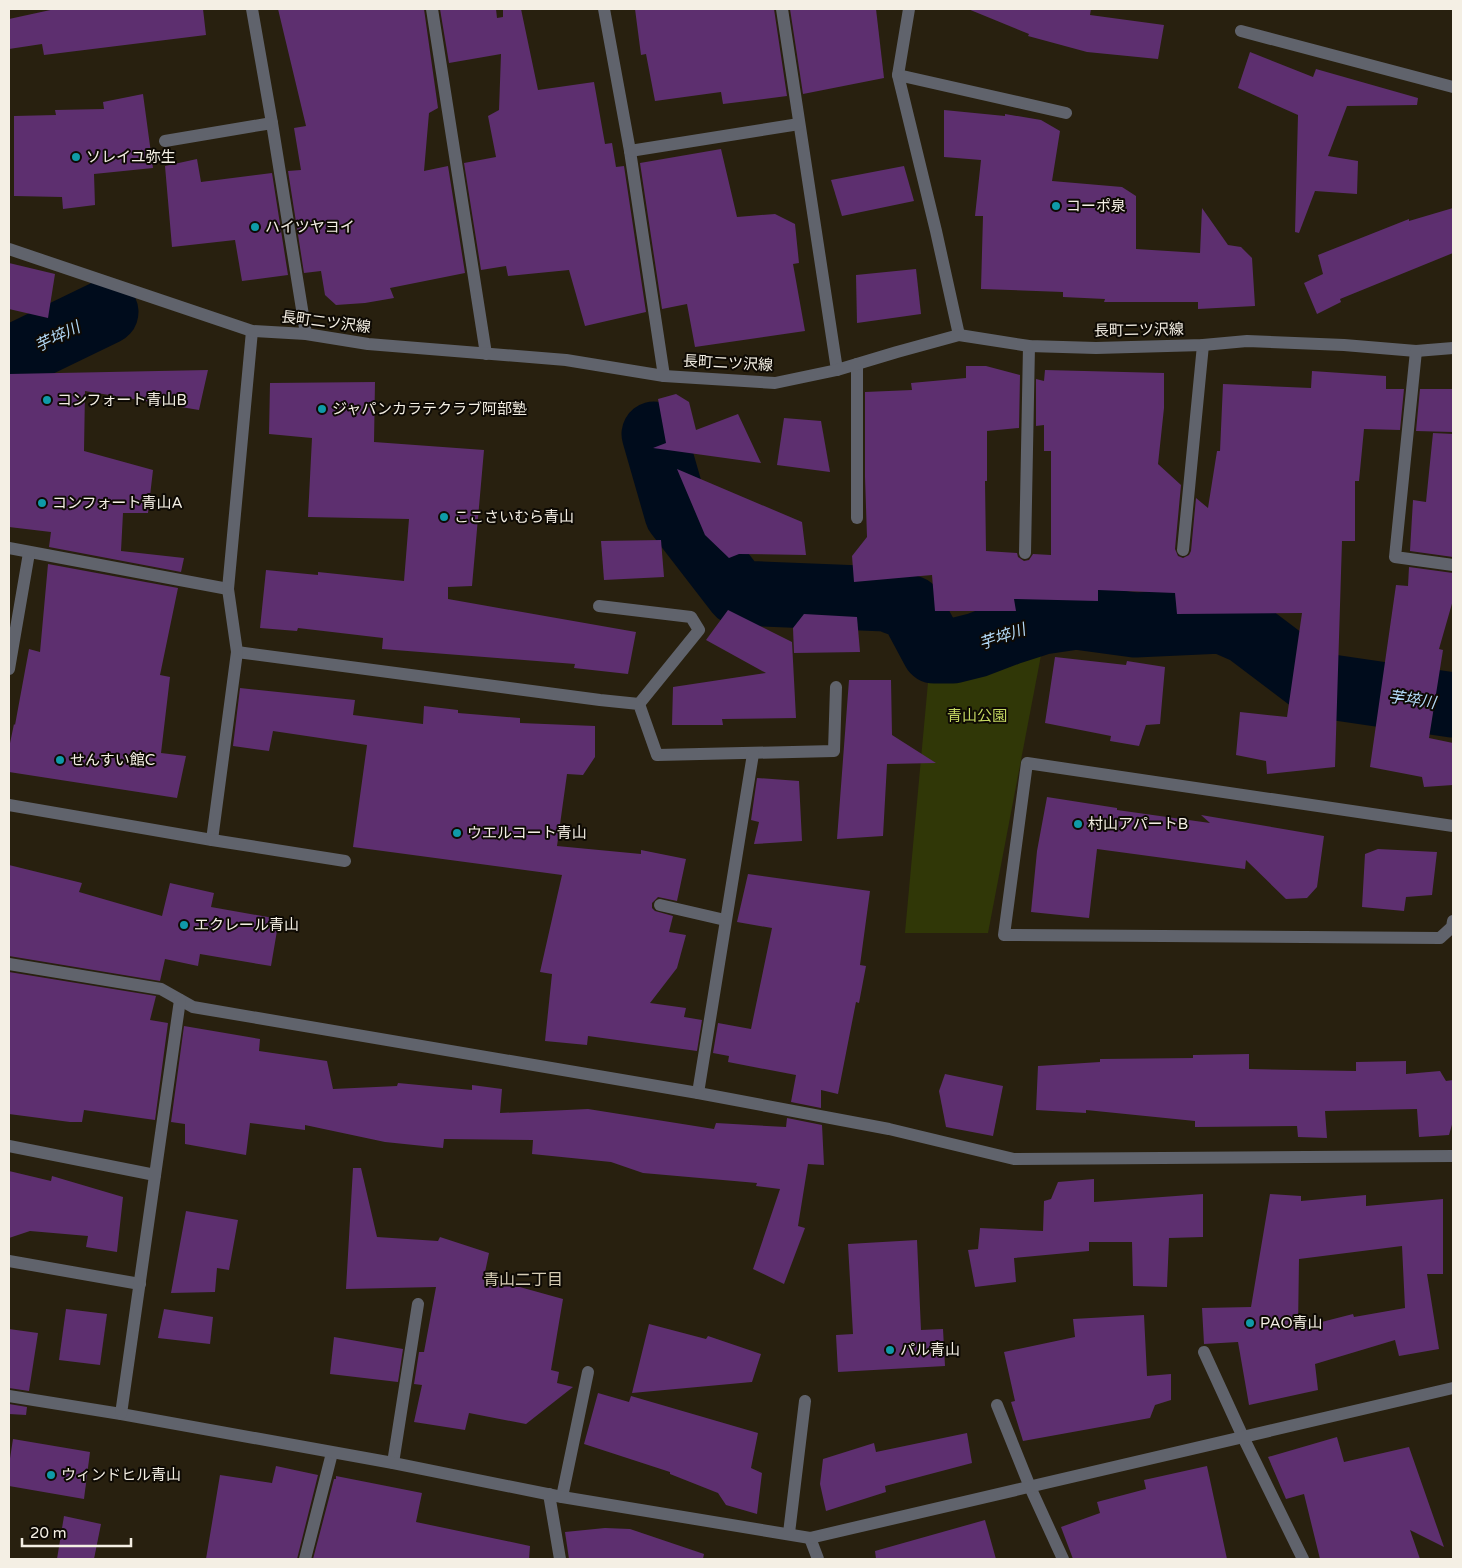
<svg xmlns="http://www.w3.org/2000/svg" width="1462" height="1568" font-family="'Varela Round','Noto Sans JP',sans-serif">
<rect width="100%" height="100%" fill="#28200f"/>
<path fill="#303707" d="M1042,650L988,933H905L929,672Z"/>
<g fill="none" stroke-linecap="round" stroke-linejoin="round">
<g stroke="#000c1c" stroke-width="65">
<path d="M9,359L106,312"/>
<path d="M654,434L677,514L738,593L886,599L911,608L934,651H953L977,645L1011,632L1042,622L1076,617L1135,625L1222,621L1247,632L1317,685L1453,705"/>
</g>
</g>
<g fill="#5d2f6f" fill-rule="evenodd">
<path d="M55,9H203L206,35L44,55L42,44L9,49V19Z"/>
<path d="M278,9H424L438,108L429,113L424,171L448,166L465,273L390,288L394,298L365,303L336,305L325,295L321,271L304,273L288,171L301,170L294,128L306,126Z"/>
<path d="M440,9H496L497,18L503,17V9H521L538,90L594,82L605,144L612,143L616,167L624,166L646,312L585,326L569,270L508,276L506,266L481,270L464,163L496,157L488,116L499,110L501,54L449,63Z"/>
<path d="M635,9H774L787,96L723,104L721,92L655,101L646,54L641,55Z"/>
<path d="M790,9H876L884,78L803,94Z"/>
<path d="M968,9H1091L1090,15L1164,25L1158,59L1087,52L1028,36L1029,34Z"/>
<path d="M1250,52L1313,77L1316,69L1418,98L1417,105L1347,106L1328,156L1358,161L1357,194L1315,191L1299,233L1295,232L1298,115L1238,88Z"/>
<path d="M143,94L153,168L94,174L95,205L63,209L62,197L14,196V116L56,115L55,110L104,109L103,102Z"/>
<path d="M944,110L1005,116V114L1041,120L1060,131L1052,181L1122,187L1136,196V249L1200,253L1202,208L1228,245L1241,247L1252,258L1255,306L1198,309V302H1104L1105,299L1063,297V292L981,289L983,216H975L981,160L944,157Z"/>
<path d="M721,149L737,217L775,214L795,224L799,263L793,264L805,331L695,347L687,304L662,309L640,163Z"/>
<path d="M197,159L201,182L272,173L288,275L242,281L235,240L172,247L165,166Z"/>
<path d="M904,166L914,201L842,216L831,180Z"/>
<path d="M1453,208V253L1340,299L1341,302L1317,314L1304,283L1323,274L1318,255L1409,219V221Z"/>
<path d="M9,263L55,274L48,318L9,309Z"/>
<path d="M916,269L921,314L857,323L856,275Z"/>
<path d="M966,366H986L1020,375L1019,428L987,431V481H985L986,551L1017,553L1018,557L1024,561L1029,560L1033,554L1051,555V451H1044V425L1036,426V379L1044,381L1045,370L1164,373V408L1158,464L1181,485L1175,549L1178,556L1183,558L1189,555L1191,551L1196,498L1208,508L1217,451H1220L1223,384L1311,388L1312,371L1386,376V389H1404L1400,430L1364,429L1359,481H1355V541H1342L1335,767L1267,774L1266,761L1236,755L1240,712L1287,717L1302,613L1177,614L1175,593L1098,590V601L1014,599L1016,611H935L932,575L854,582L852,556L867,537L865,477V392L912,390L911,383L966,378Z"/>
<path d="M208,370L199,410L85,391L84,451L153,470L148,513H123L121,551L184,558L181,572L49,547L51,532L9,527V374Z"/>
<path d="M375,382L374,442L484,450L472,586L448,587V599L636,632L628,674L574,668L575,664L382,649L383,638L298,628L297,631L260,628L266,570L318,575V572L404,581L409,519L308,517L312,438L269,434L270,383Z"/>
<path d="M1420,389H1453V432L1416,431Z"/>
<path d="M676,394L689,402L696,430L738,414L761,463L653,448L666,443L658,399Z"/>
<path d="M784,418L821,421L830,472L777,465Z"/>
<path d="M1433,433L1453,434V557L1410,551L1413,500L1426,502Z"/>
<path d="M677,469L802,522L806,555L739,554L729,558L705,535Z"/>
<path d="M661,540L664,577L604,580L601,541Z"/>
<path d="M48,564L178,588L160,675L170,677L161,753L186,756L177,798L9,772V748L14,724L15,725L29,649L40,652Z"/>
<path d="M1409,567L1453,573V600L1439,649L1443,650L1429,738L1453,743V785L1424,787L1422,777L1370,767L1396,585L1408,586Z"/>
<path d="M728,610L792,642L796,718L722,719L723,725H672L673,687L766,673L706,640Z"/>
<path d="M804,614L857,617L860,652L794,653L793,628Z"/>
<path d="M1055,657L1126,665L1127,661L1165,667L1160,724L1146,725L1139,746L1110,741L1111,736L1045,723Z"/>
<path d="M849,680H891L892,735L936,763L887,764L883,836L837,839Z"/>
<path d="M240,688L355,700L353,715L423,724L424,706L458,710V713L520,718V723L595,726V757L583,775L567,774L557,846L641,854V850L686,859L677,901L658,897L652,903V908L655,911L673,916L669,932L686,935L677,968L650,1003L686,1008L684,1017L702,1020L697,1051L588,1036L587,1045L545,1041L552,974L540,972L562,875L353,847L367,745L273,731L269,751L233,746Z"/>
<path d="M757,778L799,781L802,841L754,844L759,822L751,820Z"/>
<path d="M1047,797L1117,808V810L1210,823L1201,815L1324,836L1317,887L1307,898L1286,899L1246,860L1245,869L1097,849L1089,918L1031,912L1037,851Z"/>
<path d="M1378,849L1437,852L1432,895L1406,897L1404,911L1362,907L1365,854Z"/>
<path d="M9,865L82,883L79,892L162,916L170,883L214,893L211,907L279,919L271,966L200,954L198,966L165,959L160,981L9,956Z"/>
<path d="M748,874L870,891L860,965L866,966L859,1003L856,1002L838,1094L821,1090V1108L791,1102L796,1075L728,1062L729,1056L713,1053L718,1023L751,1029L772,928L737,922Z"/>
<path d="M9,972L156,996L150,1020L168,1023L155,1120L84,1110L82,1122H70L9,1114Z"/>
<path d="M184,1026L260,1039L259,1051L327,1061L333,1089L397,1086L398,1083L472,1090V1085L502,1089L500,1113L588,1109L714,1129L716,1123L786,1127L787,1118L822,1125L824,1165L808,1164L798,1226L805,1228L784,1284L753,1269L780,1189L756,1186L757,1183L643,1173L611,1162L532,1154L533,1140L444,1139L443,1148L385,1142L305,1125V1130L250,1123L246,1155L185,1144V1124L171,1122Z"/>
<path d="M1249,1054V1069L1356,1071V1062L1406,1061V1074L1440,1071L1446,1081L1453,1080V1121L1449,1135L1419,1137L1417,1109L1325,1111L1327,1138L1298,1137L1297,1126L1195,1127V1121L1086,1110V1113L1036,1110L1038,1066L1100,1062V1059L1193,1058V1055Z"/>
<path d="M945,1074L1003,1086L993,1136L946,1127L939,1091Z"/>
<path d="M353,1168H361L377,1237L438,1241L440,1237L489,1253L484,1277L563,1299L551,1370L559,1372L557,1383L573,1387L526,1424L469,1413L465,1430L414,1422L422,1385L414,1384L419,1352H424L436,1287L346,1289Z"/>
<path d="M9,1171L51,1181L52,1176L123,1197L117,1252L86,1247L88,1236L30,1231L9,1238Z"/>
<path d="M1094,1179V1202L1203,1194V1237L1169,1238L1167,1287L1133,1286L1132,1242H1089V1251L1014,1258L1016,1282L975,1287L968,1250L978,1249L980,1228L1043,1231L1044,1201L1051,1199L1058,1182Z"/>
<path d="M1270,1194L1301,1196V1201L1366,1195V1206L1443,1199V1274H1427L1439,1349L1399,1356L1395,1340L1315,1364L1318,1390L1249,1405L1238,1342L1204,1344L1202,1308L1251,1307ZM1402,1246L1405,1308L1354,1317L1353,1314L1298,1328L1299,1259Z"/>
<path d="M186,1211L238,1220L229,1270L217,1268L215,1292L171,1293Z"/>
<path d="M917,1240L921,1330L943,1329L945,1366L838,1372L836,1335L853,1334L848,1244Z"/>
<path d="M66,1309L107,1314L100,1365L59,1360Z"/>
<path d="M164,1309L213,1317L210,1344L158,1338Z"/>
<path d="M1144,1315L1147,1376L1171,1374V1400L1155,1405L1150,1418L1023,1441L1011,1402L1015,1401L1004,1352L1075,1337L1073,1319Z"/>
<path d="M649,1324L706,1339L708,1336L761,1354L752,1382L632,1393Z"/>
<path d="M9,1329L38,1333L29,1391L9,1388Z"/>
<path d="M334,1337L403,1349L398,1382L330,1374Z"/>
<path d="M598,1393L629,1402L631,1396L758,1433L751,1468L762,1473L757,1514L726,1505L718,1493L670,1474V1472L584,1444Z"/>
<path d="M9,1404L27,1407L26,1415L9,1414Z"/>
<path d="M967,1433L972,1463L885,1486L886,1492L826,1511L820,1484L823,1459L874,1443L876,1452Z"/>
<path d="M1337,1437L1344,1462L1409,1447L1444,1547L1410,1530L1420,1559H1320L1304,1494L1286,1499L1268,1457Z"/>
<path d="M13,1439L90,1452L84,1499L9,1486V1465Z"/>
<path d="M276,1466L318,1475L297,1559H206L220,1475L272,1483Z"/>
<path d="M1207,1466L1227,1559H1073L1061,1527L1100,1513L1097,1502L1146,1489L1144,1480Z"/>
<path d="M336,1476L422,1493L416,1522L530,1546L529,1559H313L334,1479H336Z"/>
<path d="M64,1516L101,1524L94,1559H57Z"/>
<path d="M985,1520L996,1559H876L875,1551Z"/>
<path d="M605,1528L630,1529L704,1554L703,1559H569L565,1532Z"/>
</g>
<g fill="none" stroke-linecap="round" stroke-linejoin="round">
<g stroke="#60636c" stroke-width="12">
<path d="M909,9L898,75L936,231L959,335"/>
<path d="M1241,31L1453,87"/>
<path d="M898,75L1066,113"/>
<path d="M857,364V518"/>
<path d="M9,548L228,589"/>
<path d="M1183,550L1203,345"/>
<path d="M1025,553L1029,346"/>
<path d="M599,606L691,617L699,630L639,704"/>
<path d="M237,652L600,700L639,704L657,755L834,751L836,687"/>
<path d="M9,669L29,553"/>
<path d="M9,805L212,840L237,652L228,589L252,331"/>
<path d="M212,840L345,861"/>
<path d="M660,905L725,920"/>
<path d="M698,1093L753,754"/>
<path d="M1204,1352L1243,1437L1303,1559"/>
<path d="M997,1405L1030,1487L1063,1559"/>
<path d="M393,1463L418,1304"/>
<path d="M549,1494L560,1559"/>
<path d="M562,1497L588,1372"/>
<path d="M789,1533L805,1401"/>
<path d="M810,1538L818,1559"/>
<path d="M305,1559L332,1453"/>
</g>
<g stroke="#60636c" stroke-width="12">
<path d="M252,9L272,123L306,334"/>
<path d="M432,9L486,354"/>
<path d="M604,9L630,151L664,376"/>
<path d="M782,9L837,370"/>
<path d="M165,141L272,123"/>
<path d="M630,151L799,124"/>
<path d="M9,249L252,331L306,334L368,344L566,360L664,376L775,383L837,370L897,352L959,335L1029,346L1096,348L1203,345L1247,341L1344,345L1416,351L1453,348"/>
<path d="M1416,351L1395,557L1453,565"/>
<path d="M1453,826L1027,763L1004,935L1440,938L1452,927L1453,921"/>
<path d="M9,964L161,989L193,1007L698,1093L889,1129L1014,1159L1453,1156"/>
<path d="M9,1146L155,1175"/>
<path d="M9,1261L140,1284"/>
<path d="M9,1396L121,1414L393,1463L562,1497L810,1538L1453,1388"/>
<path d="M121,1414L180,1000"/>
</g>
</g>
<g fill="#0f9aa8" stroke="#0e0a04" stroke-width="2">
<circle cx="76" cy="157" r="5"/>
<circle cx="1056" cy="206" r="5"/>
<circle cx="255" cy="227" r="5"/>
<circle cx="47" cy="400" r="5"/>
<circle cx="322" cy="409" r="5"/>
<circle cx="42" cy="503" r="5"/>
<circle cx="444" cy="517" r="5"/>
<circle cx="60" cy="760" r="5"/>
<circle cx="1078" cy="824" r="5"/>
<circle cx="457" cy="833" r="5"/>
<circle cx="184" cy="925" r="5"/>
<circle cx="1250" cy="1323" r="5"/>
<circle cx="890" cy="1350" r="5"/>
<circle cx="51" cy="1475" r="5"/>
</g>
<g text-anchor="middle" stroke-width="4" stroke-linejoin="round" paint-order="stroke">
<g font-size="15" fill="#f4efe4" stroke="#0e0a04" text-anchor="start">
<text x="86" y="162">ソレイユ弥生</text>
<text x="1066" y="211">コーポ泉</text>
<text x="265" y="232">ハイツヤヨイ</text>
<text x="57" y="405">コンフォート青山B</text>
<text x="332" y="414">ジャパンカラテクラブ阿部塾</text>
<text x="52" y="508">コンフォート青山A</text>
<text x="454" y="522">ここさいむら青山</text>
<text x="70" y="765">せんすい館C</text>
<text x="1088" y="829">村山アパートB</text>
<text x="467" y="838">ウエルコート青山</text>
<text x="194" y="930">エクレール青山</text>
<text x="1260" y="1328">PAO青山</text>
<text x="900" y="1355">パル青山</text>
<text x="61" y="1480">ウィンドヒル青山</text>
</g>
<g font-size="15" fill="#f4efe4" stroke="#0e0a04">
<text transform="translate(326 322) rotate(7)" y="5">長町二ツ沢線</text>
<text transform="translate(1139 330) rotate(-1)" y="5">長町二ツ沢線</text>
<text transform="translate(728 363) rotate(3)" y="5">長町二ツ沢線</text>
</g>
<g font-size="15" fill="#c5d862" stroke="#0e0a04">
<text x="977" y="721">青山公園</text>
</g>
<g font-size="16" font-style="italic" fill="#b2d8f6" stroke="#0e0a04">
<text transform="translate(57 336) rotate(-26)" y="6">芋埣川</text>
<text transform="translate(1002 636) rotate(-19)" y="6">芋埣川</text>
<text transform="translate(1412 699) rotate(8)" y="6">芋埣川</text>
</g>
<g font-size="16" fill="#d5ccb5" stroke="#0e0a04">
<text x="523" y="1285">青山二丁目</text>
</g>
</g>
<rect width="1462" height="1568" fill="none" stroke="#f4efe4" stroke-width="20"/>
<path d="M22 1538v8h109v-8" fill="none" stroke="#f4efe4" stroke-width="2.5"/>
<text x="30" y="1538" font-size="15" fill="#f4efe4" stroke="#0e0a04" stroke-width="4" paint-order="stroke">20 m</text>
</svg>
